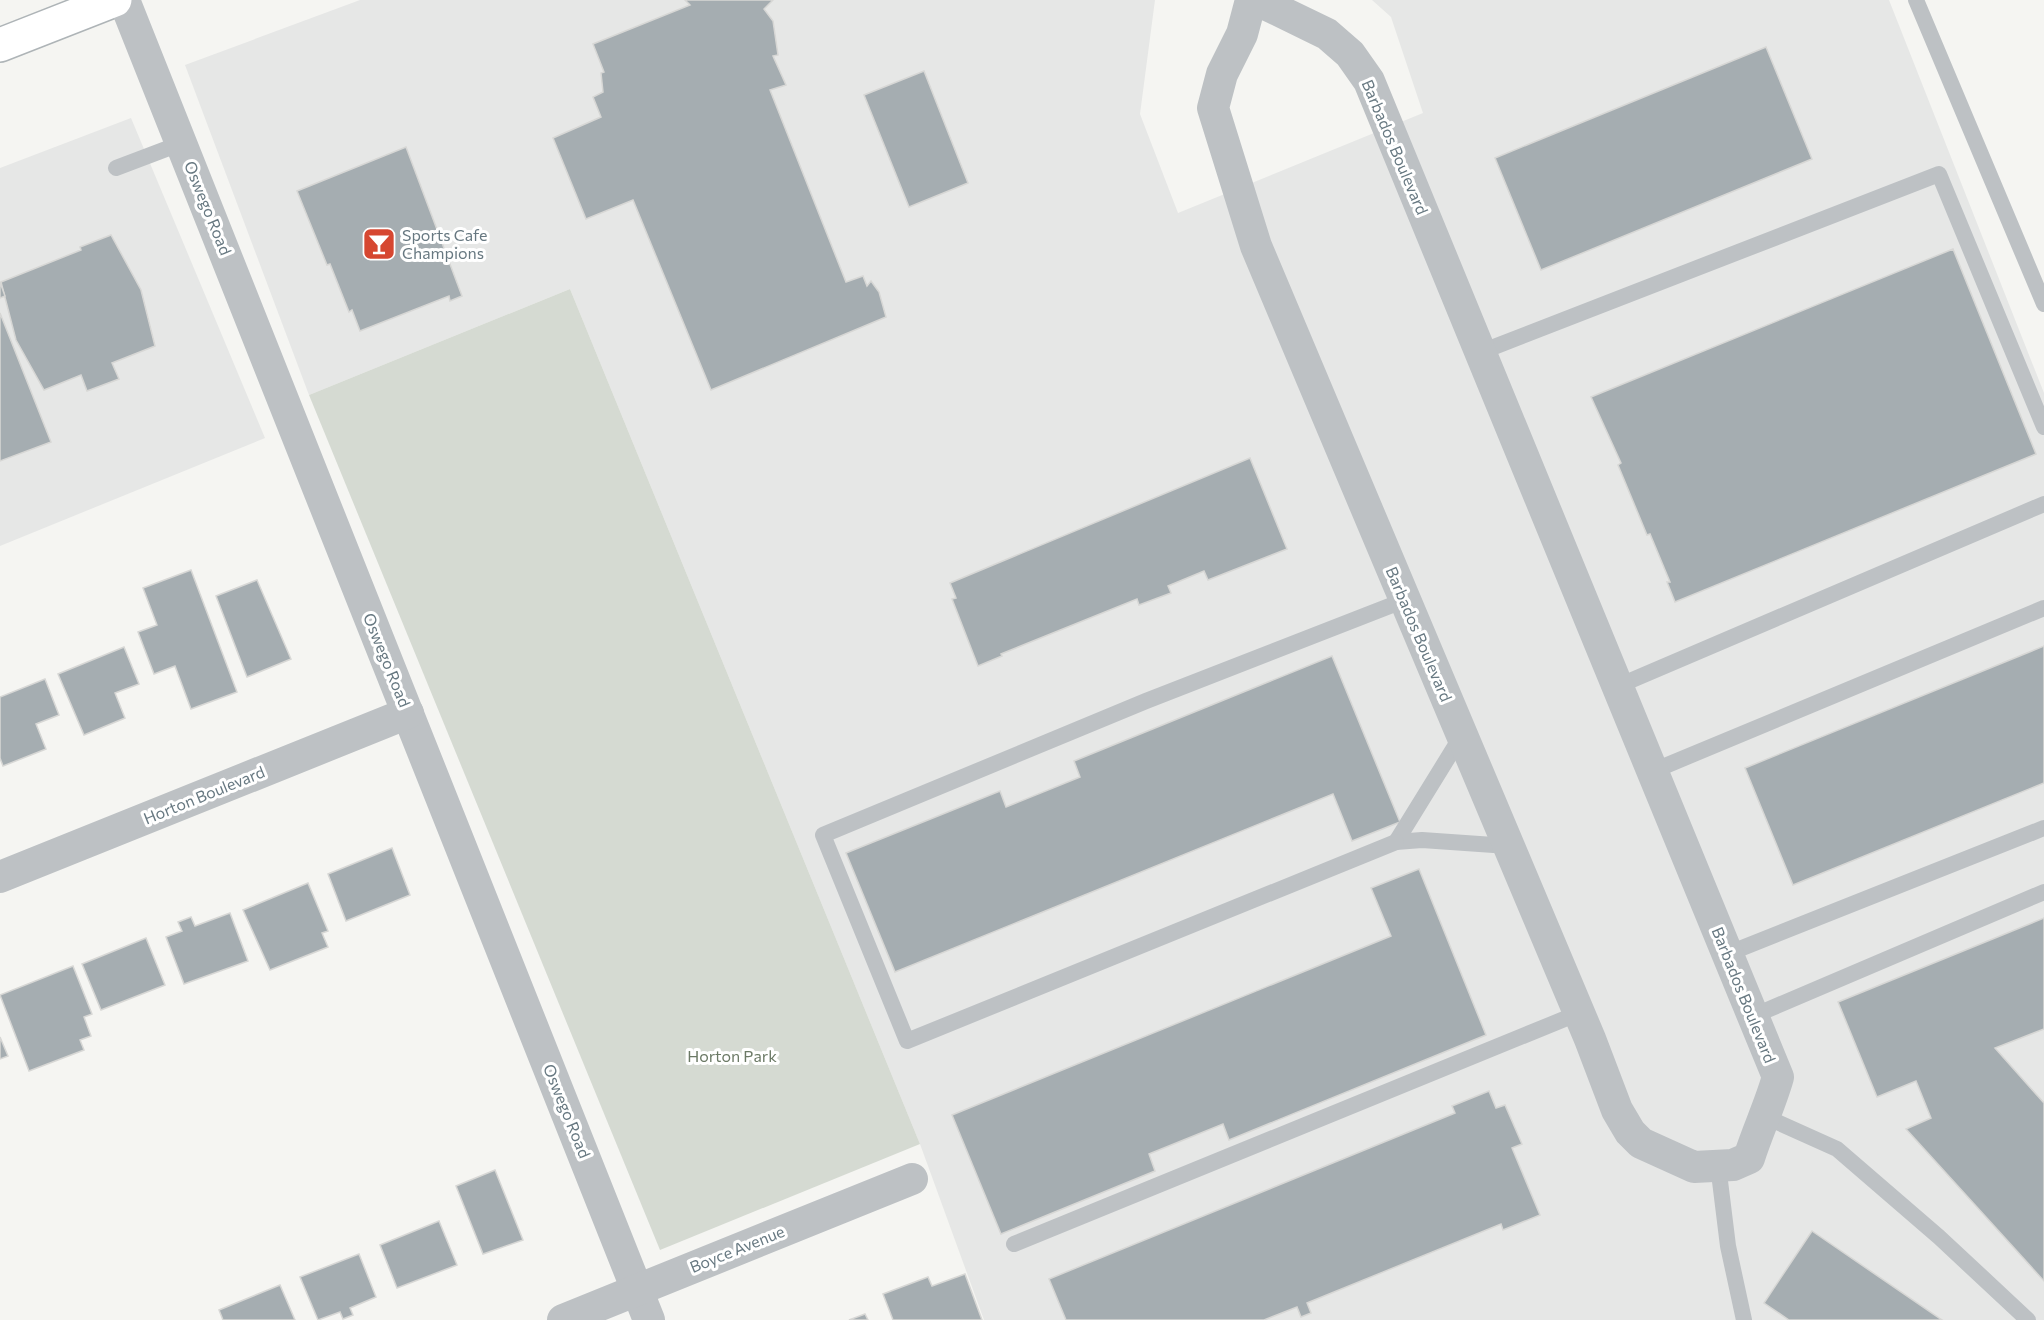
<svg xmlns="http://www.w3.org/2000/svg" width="2044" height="1320" font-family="Commissioner,sans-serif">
<rect width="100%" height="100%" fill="#f5f5f2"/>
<g fill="#e6e7e6">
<path d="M360,0H1155L1140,114L1178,213L1423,113L1391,17L1372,0H1889L2044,393V1320H984L920,1144L570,289L309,395L185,65Z"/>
<path d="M131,118L265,438L0,546V168Z"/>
</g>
<path fill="#d5dad2" d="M570,289L920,1144L660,1250L309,395Z"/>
<g fill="#a5adb1" stroke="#d7d7d5" stroke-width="1.5">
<path d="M685,0H773L764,9L773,21L778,55L773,56L786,85L770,90L846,282L863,276L867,286L871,281L879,292L886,317L711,390L633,200L586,219L553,138L601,117L593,97L603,92L601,73L604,72L593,44L690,5Z"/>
<path d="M1766,47L1812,159L1541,270L1495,158Z"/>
<path d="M924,71L968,183L909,207L864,95Z"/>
<path d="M406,147L462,296L450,301L449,296L360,331L352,310L349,312L330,264L327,265L297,191Z"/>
<path d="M111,235L141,290L155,346L112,363L119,379L87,391L81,375L44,390L16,340L1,282L81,250L80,247Z"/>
<path d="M1953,249L2036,454L1675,602L1667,582H1670L1650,534L1647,535L1618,465L1621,463L1591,397Z"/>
<path d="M0,282L5,296L0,298Z"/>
<path d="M0,313L51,442L0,461Z"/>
<path d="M1250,458L1287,549L1208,580L1204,571L1168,586L1171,593L1139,605L1137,599L1001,654L1002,656L978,666L952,599L956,598L950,583Z"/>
<path d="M191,570L237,692L191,709L175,666L154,674L138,632L157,625L143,588Z"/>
<path d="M257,580L291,659L247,677L216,596Z"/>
<path d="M2044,646V783L1793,885L1745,768Z"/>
<path d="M124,647L139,684L115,693L125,718L84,735L58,674Z"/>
<path d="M1332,656L1400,822L1352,841L1333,794L895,972L846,853L1000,791L1006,807L1080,777L1074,761Z"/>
<path d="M45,679L59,715L36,724L46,749L3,766L0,758V697Z"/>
<path d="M392,848L410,895L346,921L328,874Z"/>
<path d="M1419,869L1486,1035L1229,1140L1223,1124L1149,1154L1155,1171L1001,1234L952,1115L1391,936L1371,888Z"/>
<path d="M308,883L328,931L322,933L328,947L270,970L243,910Z"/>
<path d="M230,913L248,961L184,984L166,937L182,931L178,922L191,917L195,926Z"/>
<path d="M2044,918V1029L1995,1048L2044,1103V1281L1906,1129L1931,1118L1916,1081L1877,1097L1838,1002Z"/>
<path d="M146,938L165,985L101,1010L82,964Z"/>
<path d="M73,966L92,1014L84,1017L91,1036L80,1040L84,1050L29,1071L0,995Z"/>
<path d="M0,1037L8,1056L0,1059Z"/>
<path d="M1489,1091L1496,1108L1505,1105L1522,1144L1512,1148L1540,1215L1503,1230L1501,1224L1307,1303L1311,1313L1301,1317L1297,1307L1264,1320H1066L1049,1279L1455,1113L1452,1106Z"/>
<path d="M495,1170L523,1240L483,1254L456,1186Z"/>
<path d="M439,1221L457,1265L397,1288L380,1245Z"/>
<path d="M1812,1231L1942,1320H1789L1764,1303Z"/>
<path d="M359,1254L376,1297L350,1308L353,1315L343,1319L340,1312L318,1320L300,1277Z"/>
<path d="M965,1274L982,1320H893L883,1294L928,1277L932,1286Z"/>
<path d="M280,1285L295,1320H223L219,1310Z"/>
<path d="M865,1314L868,1320H849Z"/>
</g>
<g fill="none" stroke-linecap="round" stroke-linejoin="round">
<g stroke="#aeb4b7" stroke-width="36">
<path id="primary" d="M0,45L115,0"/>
</g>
<g stroke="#bdc1c4" stroke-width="16">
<path d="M1916,0L2044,304"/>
<path d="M116,168L182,143"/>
<path d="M1481,352L1939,174L2044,427"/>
<path d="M1618,686L2044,504"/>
<path d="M1462,735L1396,842L1422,840L1508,846"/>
<path d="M1653,771L2044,608"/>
<path d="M1396,842L907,1041L823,835L1146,701L1405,600"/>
<path d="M1727,954L2044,828"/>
<path d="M1753,1016L2044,892"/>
<path d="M1766,1117L1837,1149L1939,1237L2028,1320"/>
<path d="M1718,1165L1728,1246L1744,1320"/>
<path d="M1014,1244L1579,1013"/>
</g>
<g stroke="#bdc1c4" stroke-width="32">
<path d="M124,0L649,1320"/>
<path d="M1251,0L1242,34L1222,74L1213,108L1256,246L1590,1039L1617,1110L1630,1132L1641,1143L1694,1167L1733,1165L1749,1158C1758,1130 1770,1105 1778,1077L1369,81L1350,54L1327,34L1257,0"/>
<path d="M0,877L408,713"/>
<path d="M563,1320L912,1179"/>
</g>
<use href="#primary" stroke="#fff" stroke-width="33"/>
</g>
<defs>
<g id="bar-square" transform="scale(1.725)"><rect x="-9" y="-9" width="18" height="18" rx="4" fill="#d64731" stroke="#fff"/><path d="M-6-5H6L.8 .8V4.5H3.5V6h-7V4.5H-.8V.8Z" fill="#fff"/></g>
</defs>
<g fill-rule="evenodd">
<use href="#bar-square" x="379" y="244"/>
</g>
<g text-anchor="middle" stroke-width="6" stroke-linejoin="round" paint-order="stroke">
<g font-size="16" fill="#677881" stroke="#fff">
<text transform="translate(1395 147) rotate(67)" y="6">Barbados Boulevard</text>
<text transform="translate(208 208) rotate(68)" y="6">Oswego Road</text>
<text transform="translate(1419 634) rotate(67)" y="6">Barbados Boulevard</text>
<text transform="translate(387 660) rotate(68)" y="6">Oswego Road</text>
<text transform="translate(204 795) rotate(-22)" y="6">Horton Boulevard</text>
<text transform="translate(1744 995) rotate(68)" y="6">Barbados Boulevard</text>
<text transform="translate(567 1111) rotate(68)" y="6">Oswego Road</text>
<text transform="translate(737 1249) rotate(-22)" y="6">Boyce Avenue</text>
</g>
<g font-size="16" fill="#677881" stroke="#fff" text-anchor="start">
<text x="402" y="241">Sports Cafe<tspan x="402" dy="18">Champions</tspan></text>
</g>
<g font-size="16" fill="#6b7965" stroke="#fff">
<text x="732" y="1062">Horton Park</text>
</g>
</g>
</svg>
